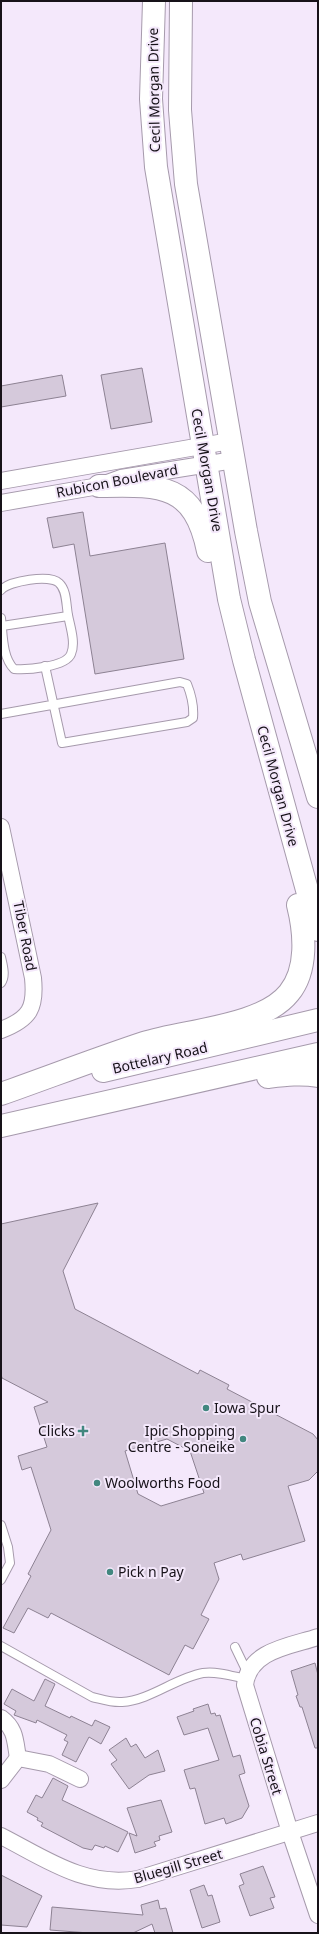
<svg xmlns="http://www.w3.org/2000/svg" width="319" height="1934" font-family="'Noto Sans',sans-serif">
<rect width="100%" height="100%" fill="#f4e8fb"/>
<g fill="#d5c9db" stroke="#8d8293" fill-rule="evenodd">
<path d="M142,368L152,422L111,429L101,375Z"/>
<path d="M62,375L66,396L1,407V386Z"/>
<path d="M83,512L90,556L165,543L184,659L95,674L74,544L53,548L47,518Z"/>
<path d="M98,1203L63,1271L75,1309L198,1374L200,1370L229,1385L227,1389L313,1434L318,1440V1471L309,1480L288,1486L305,1541L243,1560L241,1554L214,1563L219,1579L201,1615L209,1619L193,1649L185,1645L169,1675L51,1613L48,1618L28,1608L14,1633L3,1628L31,1576L28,1574L51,1530L31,1467L22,1470L18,1456L47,1447L34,1407L48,1402L2,1378L1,1374V1224ZM167,1439L190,1451L204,1493L161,1506L138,1494L125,1451Z"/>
<path d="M315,1663L318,1675V1748H315L302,1707H300L296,1696L298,1695L291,1671Z"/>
<path d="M45,1679L55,1684L45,1706L70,1718L71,1716L92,1726L95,1720L110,1727L101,1744L89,1737L76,1762L62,1755L68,1742L64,1740L67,1735L37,1720L36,1723L14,1715L16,1711L4,1704L12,1689L34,1701Z"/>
<path d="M208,1704L211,1714L215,1713L216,1716L220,1715L233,1757L240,1755L245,1773L239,1775L249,1806L242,1818L226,1824L224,1818L205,1824L195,1788L190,1789L184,1770L219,1760L208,1728L184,1735L177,1717L194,1711L193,1709Z"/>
<path d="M126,1738L131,1747L136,1744L145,1758L158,1750L165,1771L149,1775L129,1789L111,1764L117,1760L109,1750Z"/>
<path d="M53,1778L68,1786L62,1800L128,1832L118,1852L105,1846L104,1848L95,1845L92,1850L83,1848L41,1826L43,1823L37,1820L38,1818L27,1812L36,1795L42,1798Z"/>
<path d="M161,1800L172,1832L159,1836L160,1840L154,1842L156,1846L135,1853L129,1833L137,1836L127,1808Z"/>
<path d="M263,1866L275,1897L270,1898L274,1908L250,1916L239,1886L244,1884L240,1874Z"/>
<path d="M1,1875L42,1896L27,1927L1,1925Z"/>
<path d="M204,1885L208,1896L212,1895L220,1922L202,1928L190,1890Z"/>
<path d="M158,1900L160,1909L166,1908L173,1933H155L152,1924L133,1933H89L50,1930L52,1907L143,1915L141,1905Z"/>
</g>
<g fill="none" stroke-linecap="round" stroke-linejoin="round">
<g stroke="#a69aac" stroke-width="10">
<g id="lane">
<path d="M1,590C9,581 50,574 59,583C67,590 66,605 68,615C70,626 76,643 71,654C66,667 27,670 14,669C2,657 3,634 1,618"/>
<path d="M2,626L68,616"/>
<path d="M1,714L180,682L187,684C191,694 194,707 193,718L187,722L62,743L45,666"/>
<path d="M1,957C3,966 6,976 1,983"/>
<path d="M1,1525L8,1547L10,1563L1,1580"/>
<path d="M1,1646L92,1697C101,1699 112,1703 122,1702C151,1700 175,1678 203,1673C217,1671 232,1676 246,1679"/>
<path d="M235,1647L248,1674"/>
</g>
</g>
<g stroke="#a69aac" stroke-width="18">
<g id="street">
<path d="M1,481L230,441"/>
<path d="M1,503L99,486L121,478L234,460"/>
<path d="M1,827L33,978C36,1008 30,1019 1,1030"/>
<path d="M318,1637C291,1646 249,1650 245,1685L290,1832L318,1915"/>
<path d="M1,1718C16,1729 15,1741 18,1758"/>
<path d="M1,1780L18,1758L49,1764L80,1779"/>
<path d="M1,1836C46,1859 85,1888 138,1879L318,1823"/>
</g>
</g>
<g stroke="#a69aac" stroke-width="24">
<g id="secondary">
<path d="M154,1L151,99L156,167L229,599L244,660L318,930"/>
<path d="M181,1L180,110L186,184L246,531L260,602L318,797"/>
<path d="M99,486C159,485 194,482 208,551"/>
<path d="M103,1071L318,1020"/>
<path d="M268,1077C285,1075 301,1073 318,1076"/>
<path d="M1,1094C49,1077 96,1059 144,1043C185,1030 262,1027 289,993C308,970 305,933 298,905"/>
<path d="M1,1126L318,1054"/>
</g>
</g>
<use href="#lane" stroke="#fff" stroke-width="8"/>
<use href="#street" stroke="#fff" stroke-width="16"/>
<use href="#secondary" stroke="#fff" stroke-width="22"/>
</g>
<g fill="#42877f" stroke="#f4e8fb" stroke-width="1.5">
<circle cx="206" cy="1408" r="4"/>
<path d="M81 1425h4v4h4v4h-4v4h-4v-4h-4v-4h4z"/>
<circle cx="243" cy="1439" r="4"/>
<circle cx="97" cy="1483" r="4"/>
<circle cx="110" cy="1572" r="4"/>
</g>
<g text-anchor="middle" stroke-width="4" stroke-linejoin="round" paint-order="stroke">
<g font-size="14" fill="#171219" stroke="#f4e8fb">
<text transform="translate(154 90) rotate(-91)" y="5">Cecil Morgan Drive</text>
<text transform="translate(207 470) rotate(80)" y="5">Cecil Morgan Drive</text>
<text transform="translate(117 481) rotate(-11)" y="5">Rubicon Boulevard</text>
<text transform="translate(278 786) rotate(75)" y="5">Cecil Morgan Drive</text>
<text transform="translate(25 936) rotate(79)" y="5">Tiber Road</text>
<text transform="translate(160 1058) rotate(-13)" y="5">Bottelary Road</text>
<text transform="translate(266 1756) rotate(73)" y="5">Cobia Street</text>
<text transform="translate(178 1866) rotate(-16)" y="5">Bluegill Street</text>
</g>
<g font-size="14" fill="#171219" stroke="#f4e8fb" text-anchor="start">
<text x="214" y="1413">Iowa Spur</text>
<text x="75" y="1436" text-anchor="end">Clicks</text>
<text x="235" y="1436" text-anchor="end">Ipic Shopping<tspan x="235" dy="16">Centre - Soneike</tspan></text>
<text x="105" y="1488">Woolworths Food</text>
<text x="118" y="1577">Pick n Pay</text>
</g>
</g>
<rect width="319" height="1934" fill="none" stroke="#171219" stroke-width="4"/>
</svg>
